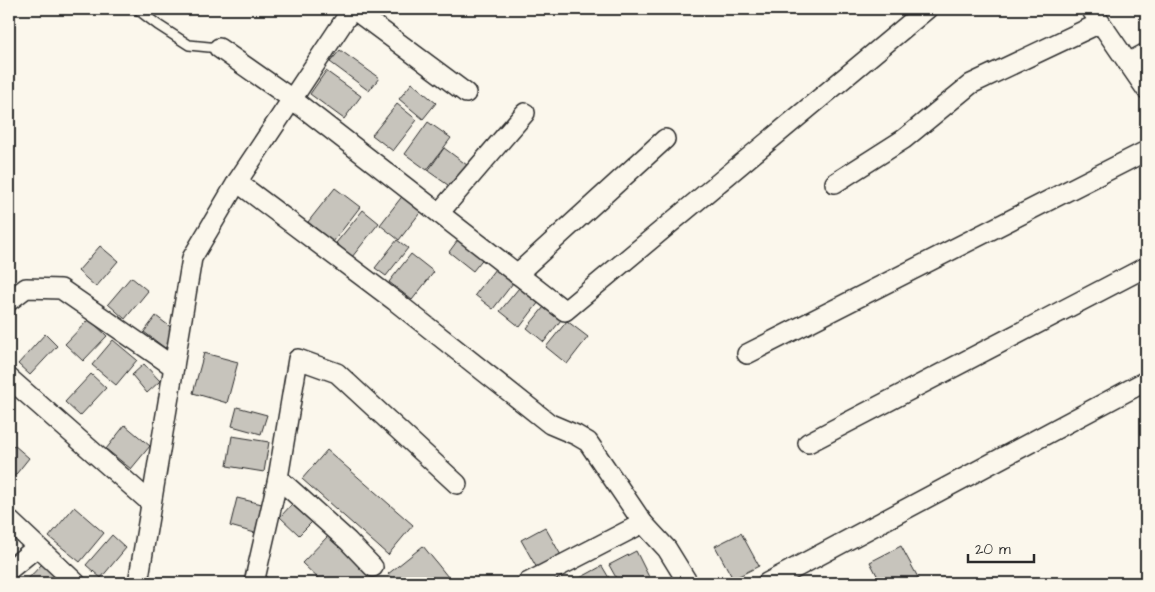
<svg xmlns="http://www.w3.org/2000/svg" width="1155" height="592" font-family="'Architects Daughter',sans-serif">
<rect width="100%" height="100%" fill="#fbf7ec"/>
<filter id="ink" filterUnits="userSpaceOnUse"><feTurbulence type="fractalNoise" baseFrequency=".02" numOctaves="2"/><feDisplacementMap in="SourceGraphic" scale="10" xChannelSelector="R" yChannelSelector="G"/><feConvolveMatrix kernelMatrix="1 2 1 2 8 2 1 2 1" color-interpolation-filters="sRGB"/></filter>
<g filter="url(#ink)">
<g fill="#c7c4bc" stroke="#2b2b2b">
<path d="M340,50L379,78L369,91L330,62Z"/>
<path d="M326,71L361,96L344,119L310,94Z"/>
<path d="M412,83L436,103L423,119L399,99Z"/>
<path d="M397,104L417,120L393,151L372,135Z"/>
<path d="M428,122L451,138L427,170L405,154Z"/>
<path d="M444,148L471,168L455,190L428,171Z"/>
<path d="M335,188L360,207L333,242L308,222Z"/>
<path d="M407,190L426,205L399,240L380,225Z"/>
<path d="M363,210L379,223L352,257L336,243Z"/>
<path d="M460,237L485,256L473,271L449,252Z"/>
<path d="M397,240L408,248L386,276L375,268Z"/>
<path d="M100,246L118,261L96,287L78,271Z"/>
<path d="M411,254L434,272L412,300L389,282Z"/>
<path d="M495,269L513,283L493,309L475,295Z"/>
<path d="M131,277L148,291L125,319L108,304Z"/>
<path d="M523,283L542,298L520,327L500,311Z"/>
<path d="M548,302L564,316L544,342L527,328Z"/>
<path d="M156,316L177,332L165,348L144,332Z"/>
<path d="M89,319L107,336L83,361L65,344Z"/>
<path d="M567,321L588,337L567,364L546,347Z"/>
<path d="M45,334L57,346L30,375L18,364Z"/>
<path d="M113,340L137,360L116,385L92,365Z"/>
<path d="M204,353L238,362L227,403L193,393Z"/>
<path d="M144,364L160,381L147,393L132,375Z"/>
<path d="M91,374L106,388L80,416L65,402Z"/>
<path d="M237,407L267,415L261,434L232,426Z"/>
<path d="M125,425L150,446L131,469L106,449Z"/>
<path d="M232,436L269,442L264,472L227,466Z"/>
<path d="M14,445L29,458L9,483V451Z"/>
<path d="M327,450L413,525L388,555L302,479Z"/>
<path d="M237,498L262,504L255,533L230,526Z"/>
<path d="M293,503L312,522L299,535L280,517Z"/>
<path d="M74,507L104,533L80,562L49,537Z"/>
<path d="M545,527L562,557L538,570L521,540Z"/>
<path d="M741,533L759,566L733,579L715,546Z"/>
<path d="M112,535L126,548L101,578L86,565Z"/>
<path d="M329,535L371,573L362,583H323L302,563Z"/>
<path d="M423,546L452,582L450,583H396L388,574Z"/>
<path d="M901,546L921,583H881L870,562Z"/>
<path d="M636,551L652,583H619L609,565Z"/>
<path d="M42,564L64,583H29L26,581Z"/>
<path d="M602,566L612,583H581L578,579Z"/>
</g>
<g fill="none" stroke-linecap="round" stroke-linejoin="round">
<g stroke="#2b2b2b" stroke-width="12">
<path id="service" d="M137,9L158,25L189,45L219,48"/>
</g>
<g stroke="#2b2b2b" stroke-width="22">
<g id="minor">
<path d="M353,9L466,93"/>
<path d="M1091,9L1146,89"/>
<path d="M219,48L292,99L565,311L927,9"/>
<path d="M1128,63L1146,53"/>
<path d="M237,182L395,301L550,424L576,435L588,442L643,523L667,549L688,583"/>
<path d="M835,183L904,139L971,84L1100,23"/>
<path d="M439,213L525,113"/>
<path d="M517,274L665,139"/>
<path d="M9,301L26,288L61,289L174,367"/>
<path d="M747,354L1146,151"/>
<path d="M9,378L151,503"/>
<path d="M808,443L1146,267"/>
<path d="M278,478L348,541L373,567"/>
<path d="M9,520L76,583"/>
<path d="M9,570L37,547"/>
<path d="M138,583L192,258L237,182L352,9"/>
<path d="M254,583L278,478L298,359L337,373L457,484"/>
<path d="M527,583L643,523"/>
<path d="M767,583L1146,381"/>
</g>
</g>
<use href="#service" stroke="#fbf7ec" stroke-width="9"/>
<use href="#minor" stroke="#fbf7ec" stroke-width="19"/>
</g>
</g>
<rect width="1155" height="592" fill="none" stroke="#fbf7ec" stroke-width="30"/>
<rect x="15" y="15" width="1125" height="562" fill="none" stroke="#2b2b2b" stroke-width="2" filter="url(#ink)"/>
<path d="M968 554v8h66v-8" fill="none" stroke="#2b2b2b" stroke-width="2.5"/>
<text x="975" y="554" font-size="15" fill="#2b2b2b" stroke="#fbf7ec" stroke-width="4" paint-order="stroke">20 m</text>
</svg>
